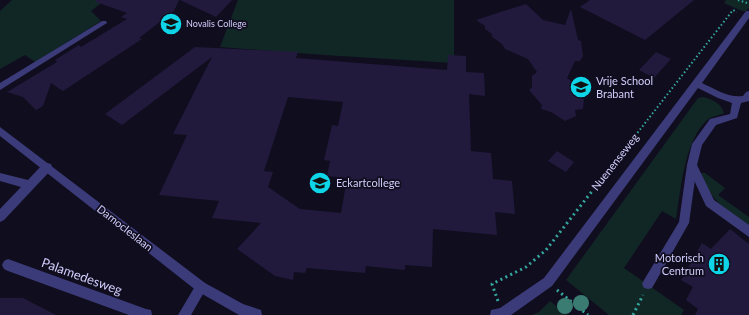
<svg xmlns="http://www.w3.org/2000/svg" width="749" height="315" font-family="Lato,sans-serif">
<rect width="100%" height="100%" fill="#100d1e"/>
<g fill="#112726">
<path d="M12,0H105L91,11L101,21L35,62L25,55L0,69V11Z"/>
<path d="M238,0H454V63L324,55L220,47Z"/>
<path d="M726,0H749V8L746,11H742L724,3Z"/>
<path d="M704,97C713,100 721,103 724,113C719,116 711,116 707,120C684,142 681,189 676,219L662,211L624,268L684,310L681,315H609L566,280L698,98Z"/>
<path d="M701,173H705L725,188L718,195L749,217V227C729,212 708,199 701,173Z"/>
<path d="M550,301L567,315H532L539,312Z"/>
</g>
<g fill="#211a3d" fill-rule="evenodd">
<path d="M96,0H179L174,11L139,38L142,39L63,91L51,83L43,106L36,110L23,97L7,92L57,62L55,60L79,45L81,47L127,19L121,17L127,13L96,2Z"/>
<path d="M180,0H232L216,17Z"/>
<path d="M590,0H694L645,40L580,7Z"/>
<path d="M526,4L543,20L565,25L571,9L578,40L581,41L583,56L580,61H575L567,78L578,86L577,94L584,99L583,109L575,110L576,116L565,121L551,112L541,109L542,105L529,90L532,87V76L537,72L528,59L505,49L502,44L492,37V34L485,29V26L476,20Z"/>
<path d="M195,47L298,52L296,58L447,70L448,55L466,56V72L484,73L485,96L469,94L471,151L491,153L493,179L512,181L515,214L495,212L497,235L433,229L432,267L405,265V270L366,266L365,273L307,268L305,273L294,272L293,280L275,276L237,249L261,223L212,218L219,201L159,195L187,135L173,134L212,57L122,125L105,114ZM288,97L343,102L338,126L332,125L324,160L330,161L327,176L347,178L341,213L300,209L268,187L273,172L264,171Z"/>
<path d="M656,52L671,59L654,78L639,70Z"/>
<path d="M557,151L574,162L566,172L548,161Z"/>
<path d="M730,229L749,244V315H695L698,309L686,300L693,287L681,280L702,243L711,249Z"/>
<path d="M0,298H23L56,315H0Z"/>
</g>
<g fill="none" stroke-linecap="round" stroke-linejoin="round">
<g stroke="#34a89f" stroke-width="2" stroke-dasharray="1.5 2.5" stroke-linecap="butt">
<path d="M738,0L747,3"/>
<path d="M635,136L733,10L737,12"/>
</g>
<g stroke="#34a89f" stroke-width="3" stroke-dasharray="2 3.5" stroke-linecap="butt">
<path d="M557,290L588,315"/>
<path d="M498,301L492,284L526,267L546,250L636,135"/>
<path d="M633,315L643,295"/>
</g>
<g fill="#3c3b7a" fill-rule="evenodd">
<path d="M102,21H106L107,23L0,90V83Z"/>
<path d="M692,161L695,162L697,165L689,223L652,288L648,289L644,288L642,284L644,280L679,222L687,165L689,162Z"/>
</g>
<g fill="#3c3b7a" fill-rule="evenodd">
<path d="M746,11H749V18L702,83C715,89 728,98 743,96L746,92L749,91V101L741,103L737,118L716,125L702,145L697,165L714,200L749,225V237L706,206L687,165L692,144L710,119L730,114L732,103L718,98L698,88L552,286L511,315H490L491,310L500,308L544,278Z"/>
<path d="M47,163L51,164L52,167L51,170L4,220L0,222V209L21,187L0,181V173L28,180L43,164Z"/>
<path d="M8,259L146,309L151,310L152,315H129L8,271L4,269L2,265L4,261Z"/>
<path d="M201,281L205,283L207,287L191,315H178L197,283Z"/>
</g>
<path fill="#3c3b7a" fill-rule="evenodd" d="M0,127L205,283L243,304L261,310L262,315H239L197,291L0,136Z"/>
</g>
<g fill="#3b7c72">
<circle cx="581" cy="303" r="8"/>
<circle cx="565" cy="306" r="8"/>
</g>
<defs>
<g id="school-disc" transform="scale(1.15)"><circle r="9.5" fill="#0ed5e7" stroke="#100d1e"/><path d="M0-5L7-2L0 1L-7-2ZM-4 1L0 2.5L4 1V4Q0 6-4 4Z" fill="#111"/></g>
<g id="building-disc" transform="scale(1.15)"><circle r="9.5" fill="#0ed5e7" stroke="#100d1e"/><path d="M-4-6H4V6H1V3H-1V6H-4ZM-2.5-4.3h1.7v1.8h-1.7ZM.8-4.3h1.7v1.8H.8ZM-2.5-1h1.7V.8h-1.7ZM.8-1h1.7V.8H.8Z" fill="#111"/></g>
</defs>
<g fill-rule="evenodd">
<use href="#school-disc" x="171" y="24"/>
<use href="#school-disc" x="581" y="87"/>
<use href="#school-disc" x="320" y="183"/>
<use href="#building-disc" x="719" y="264"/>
</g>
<g text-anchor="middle" stroke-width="3.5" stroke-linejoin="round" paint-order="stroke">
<g font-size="9" fill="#d1cdfc" stroke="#100d1e" text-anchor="start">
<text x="186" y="27">Novalis College</text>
</g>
<g font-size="11" fill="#d1cdfc" stroke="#100d1e" text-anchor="start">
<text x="596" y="85">Vrije School<tspan x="596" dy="13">Brabant</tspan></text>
<text x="336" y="187">Eckartcollege</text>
<text x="704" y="262" text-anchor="end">Motorisch<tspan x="704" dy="13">Centrum</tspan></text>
</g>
<g font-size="11" fill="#d1cdfc" stroke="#100d1e">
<text transform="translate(615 162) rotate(-52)" y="4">Nuenenseweg</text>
<text transform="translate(125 228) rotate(38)" y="4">Damocleslaan</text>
</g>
<g font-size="13" fill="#d1cdfc" stroke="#100d1e">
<text transform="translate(82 276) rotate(20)" y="5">Palamedesweg</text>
</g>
</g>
</svg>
